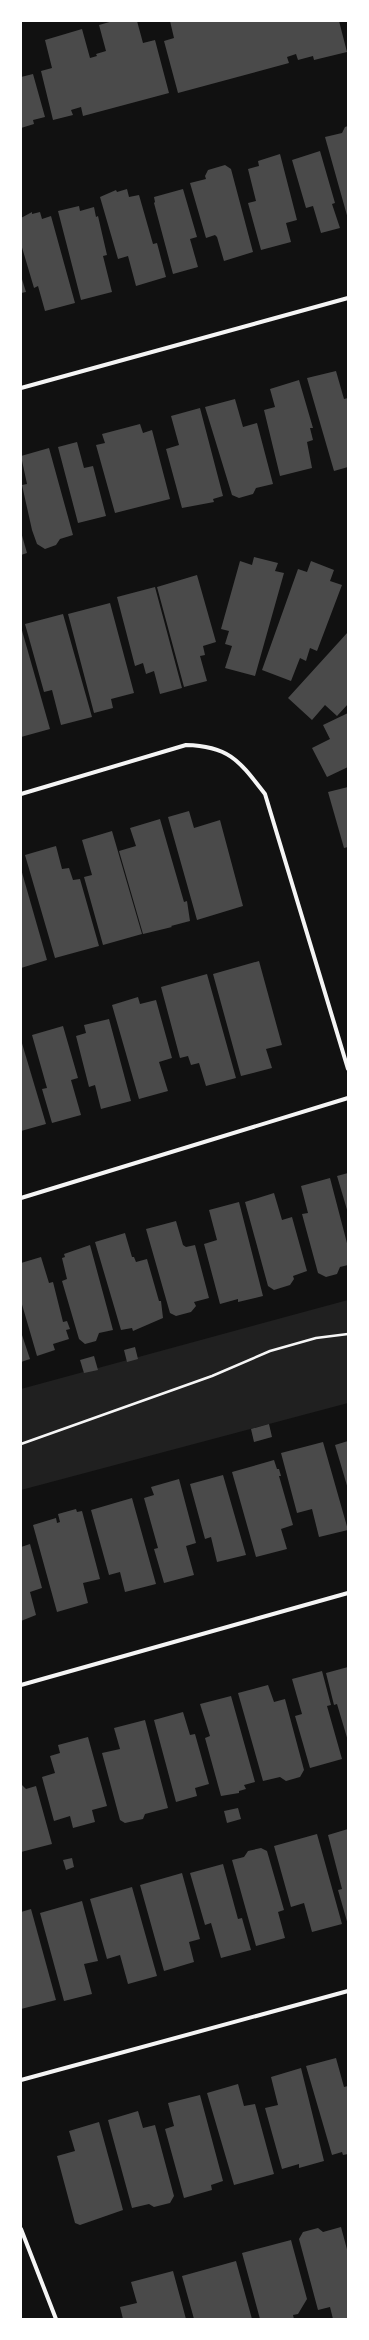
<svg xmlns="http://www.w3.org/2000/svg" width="369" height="2340" font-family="'Roboto Serif',serif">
<rect width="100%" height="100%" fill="#111"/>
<path fill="#202020" d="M348,1300V1403L21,1490V1389Z"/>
<g fill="#4a4a4a">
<path d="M113,21H137L143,43L155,40L169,93L83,116L81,107L71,110L73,115L53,120L41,71L52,68L45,40L82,29L90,58L97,56L96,54L106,51L99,25Z"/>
<path d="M170,21H339L347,52L314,60L313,56L298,60L296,54L287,57L289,63L178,93L164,41L174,38Z"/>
<path d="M33,74L45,117L33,120L34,124L21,128V77Z"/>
<path d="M348,126V219L325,137L342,133L345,127Z"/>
<path d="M320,151L335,203L332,204L340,228L321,233L313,206L306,208L292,160Z"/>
<path d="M280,154L297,220L286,223L291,242L261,250L248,203L256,201L248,169L259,166L258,161Z"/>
<path d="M225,165L231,169L253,252L224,261L217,237L215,235L206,238L190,183L206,179L205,176L208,170Z"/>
<path d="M127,189L129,197L139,195L153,244L157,243L166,277L136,286L128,256L118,259L100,197L116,190L117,192Z"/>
<path d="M183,189L197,237L190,239L198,267L173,274L154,203L155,202L154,197Z"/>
<path d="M79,206L80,211L94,207L96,217L98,216L107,255L103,256L112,292L81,300L58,211Z"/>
<path d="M32,212V214L40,212L42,219L51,216L75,303L45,311L38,286L34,288L21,244V218Z"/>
<path d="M21,276L26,292L21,293Z"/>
<path d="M336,371L344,399L348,398V467L334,471L307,378Z"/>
<path d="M299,380L313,428H310L313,440L307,442L312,468L280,476L264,410L275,407L270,389Z"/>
<path d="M235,399L243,427L257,423L273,484L256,488L253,494L239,498L232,495L205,407Z"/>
<path d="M200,408L223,496L213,499L214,502L182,508L166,449L179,445L171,416Z"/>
<path d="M140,424L143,433L152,430L170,499L115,513L96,445L105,443L102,434Z"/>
<path d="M77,442L84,468L93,466L106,516L78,523L58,447Z"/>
<path d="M49,448L73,535L60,539L56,545L45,549L37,544L32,530L22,485L27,484L21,456Z"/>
<path d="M21,532L27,553L21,555Z"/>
<path d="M254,557L278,563L275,571L284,573L255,676L225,668L232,646L225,644L229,631L221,629L240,561L252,565Z"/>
<path d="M311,561L334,570L330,581L342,585L317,651L310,648L306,661L300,658L291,681L262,670L298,569L307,572Z"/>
<path d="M197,575L216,642L203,646L205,655L200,656L207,681L184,687L157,587Z"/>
<path d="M155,587L182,688L160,694L154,671L146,674L143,663L135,666L117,597Z"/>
<path d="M110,603L134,693L111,699L113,708L94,713L68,614Z"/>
<path d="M63,614L92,717L61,725L52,690L44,692L25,624Z"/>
<path d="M21,627L50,729L21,737Z"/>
<path d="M348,632V704L337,716L325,705L312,720L288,698Z"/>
<path d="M348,713V767L327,777L312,748L330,739L323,725Z"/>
<path d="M348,787V847L344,848L328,792Z"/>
<path d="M189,811L194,828L220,820L243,906L197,920L168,817Z"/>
<path d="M160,819L184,902L187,901L190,921L171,926L172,927L143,934L119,851L136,846L130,828Z"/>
<path d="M112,831L142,934L103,945L84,877L92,875L82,840Z"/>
<path d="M56,846L62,869L69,868L73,880L80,879L99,946L55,958L25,855Z"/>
<path d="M21,869L47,960L21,968Z"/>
<path d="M259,961L282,1045L266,1049L272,1068L241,1076L213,974Z"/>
<path d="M207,974L236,1078L206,1086L199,1063L191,1065L188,1056L180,1058L161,987Z"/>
<path d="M138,997L140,1004L156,1000L172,1058L159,1062L168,1091L139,1099L112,1005Z"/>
<path d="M109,1019L131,1101L101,1109L95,1085L89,1087L76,1036L86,1033L84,1025Z"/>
<path d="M63,1026L78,1078L71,1080L81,1115L52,1123L42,1089L47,1088L32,1035Z"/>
<path d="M21,1040L46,1124L21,1131Z"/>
<path d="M348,1173V1213L337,1176Z"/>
<path d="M330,1178L348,1247V1265L340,1267L337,1274L326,1277L318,1273L302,1214L308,1213L301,1186Z"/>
<path d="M274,1193L282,1220L292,1217L307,1271L293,1276L294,1279L290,1285L274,1290L268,1286L245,1202Z"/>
<path d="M239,1202L263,1296L238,1302V1299L220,1304L204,1244L217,1240L209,1210Z"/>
<path d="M176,1221L183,1245L186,1247L195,1245L209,1298L194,1302L196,1306L191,1312L176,1316L170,1313L146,1229Z"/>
<path d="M125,1233L132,1257H134L136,1262L147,1259L159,1301H161L163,1318L133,1331L132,1328L121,1330L95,1242Z"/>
<path d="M90,1245L113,1330L99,1333L96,1341L85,1344L79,1339L62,1281L67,1279L62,1258L65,1257L64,1254Z"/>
<path d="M41,1257L49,1283L53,1282L63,1322L67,1321L70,1329L66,1330L69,1339L53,1344L55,1350L37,1356L21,1301V1263Z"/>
<path d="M21,1332L30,1359L21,1362Z"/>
<path d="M135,1347L138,1359L127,1362L124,1350Z"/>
<path d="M94,1356L98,1370L84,1373L80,1360Z"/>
<path d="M269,1424L272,1437L254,1442L251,1429Z"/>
<path d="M348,1441V1489L335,1445Z"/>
<path d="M323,1442L348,1530L319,1537L312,1509L297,1513L281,1453Z"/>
<path d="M274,1460L277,1469H279L281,1476H279L293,1525L281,1529L287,1549L256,1557L232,1472Z"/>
<path d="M223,1475L246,1555L217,1562L211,1537L205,1539L190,1484Z"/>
<path d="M179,1479L196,1543L186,1546L194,1575L164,1583L154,1549L158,1548L144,1498L154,1495L151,1487Z"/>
<path d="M132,1498L156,1584L125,1592L120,1572L109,1575L91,1510Z"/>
<path d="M76,1509L77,1512L82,1511L100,1579L83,1583L88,1603L57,1612L33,1525L56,1518L57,1523L60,1522L58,1514Z"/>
<path d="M30,1544L42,1588L30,1592L36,1615L21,1621V1547Z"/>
<path d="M348,1667V1741L337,1704L334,1705L326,1673Z"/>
<path d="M322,1671L331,1705L327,1706L342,1759L310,1768L295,1716L302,1714L292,1679Z"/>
<path d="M268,1685L274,1702L285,1699L304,1770L300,1777L286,1781L280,1777L263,1781L238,1693Z"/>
<path d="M231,1696L255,1782L244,1785L246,1789L239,1791V1793L221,1796L205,1738L210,1736L200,1704Z"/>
<path d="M183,1712L190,1735L195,1734L209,1784L195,1788L197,1796L176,1802L154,1720Z"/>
<path d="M145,1720L168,1808L145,1814L143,1819L125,1823L120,1820L102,1753L120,1749L114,1728Z"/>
<path d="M88,1737L107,1806L92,1810L95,1822L73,1828L70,1816L54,1821L42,1777L55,1773L50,1756L60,1753L58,1745Z"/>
<path d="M21,1784L26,1789L36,1786L52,1844L21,1852Z"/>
<path d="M238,1808L241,1819L227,1823L224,1811Z"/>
<path d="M348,1829V1925L338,1890L342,1889L328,1835Z"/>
<path d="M317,1834L342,1924L312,1932L304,1903L291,1907L274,1846Z"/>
<path d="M261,1848L267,1851L284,1910L278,1912L285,1938L256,1946L232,1860L244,1857L248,1851Z"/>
<path d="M72,1858L74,1867L66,1870L63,1860Z"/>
<path d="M223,1864L238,1919L242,1918L251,1950L221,1958L211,1923L205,1925L190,1873Z"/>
<path d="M182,1873L200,1939L189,1942L194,1962L164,1971L140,1885Z"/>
<path d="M132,1887L157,1976L128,1984L120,1955L107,1959L90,1899Z"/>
<path d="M82,1901L98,1961L84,1964L92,1994L64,2001L40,1913Z"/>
<path d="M31,1909L56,2000L21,2009V1912Z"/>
<path d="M336,2058L344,2087L348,2086V2154L343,2155L342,2152L332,2155L306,2066Z"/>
<path d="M301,2068L324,2161L299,2168V2164L282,2169L265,2108L278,2105L271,2077Z"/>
<path d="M238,2084L244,2106L255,2104L274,2174L234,2185L207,2093Z"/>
<path d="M200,2095L223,2181L211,2185L212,2190L184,2198L165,2129L174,2126L168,2103Z"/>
<path d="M138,2111L143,2128L155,2125L174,2196L170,2203L154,2207L149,2204L132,2208L108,2120Z"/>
<path d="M99,2122L123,2210L80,2225L75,2223L57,2156L75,2151L69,2131Z"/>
<path d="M341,2227L348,2253V2319H333L330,2307L318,2310L299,2239L303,2232L318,2228L323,2232Z"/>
<path d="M291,2240L307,2299L298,2314L293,2315L294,2319H260L242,2253Z"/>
<path d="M236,2261L252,2319H194L182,2276Z"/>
<path d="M173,2271L186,2319H123L120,2307L137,2303L131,2282Z"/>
</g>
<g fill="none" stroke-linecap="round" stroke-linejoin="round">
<path stroke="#f5f5f5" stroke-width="2.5" d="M21,1444L212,1376L270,1351L316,1338L348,1334"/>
<g stroke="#f5f5f5" stroke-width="4">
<path d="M21,388L348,298"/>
<path d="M21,794L186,745C230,746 240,762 265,794L348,1069"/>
<path d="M21,1198L348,1098"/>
<path d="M21,1685L348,1593"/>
<path d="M21,2080L348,1991"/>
<path d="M21,2229L56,2319"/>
</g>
</g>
<rect width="369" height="2340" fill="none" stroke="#ffffff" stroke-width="44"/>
</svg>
